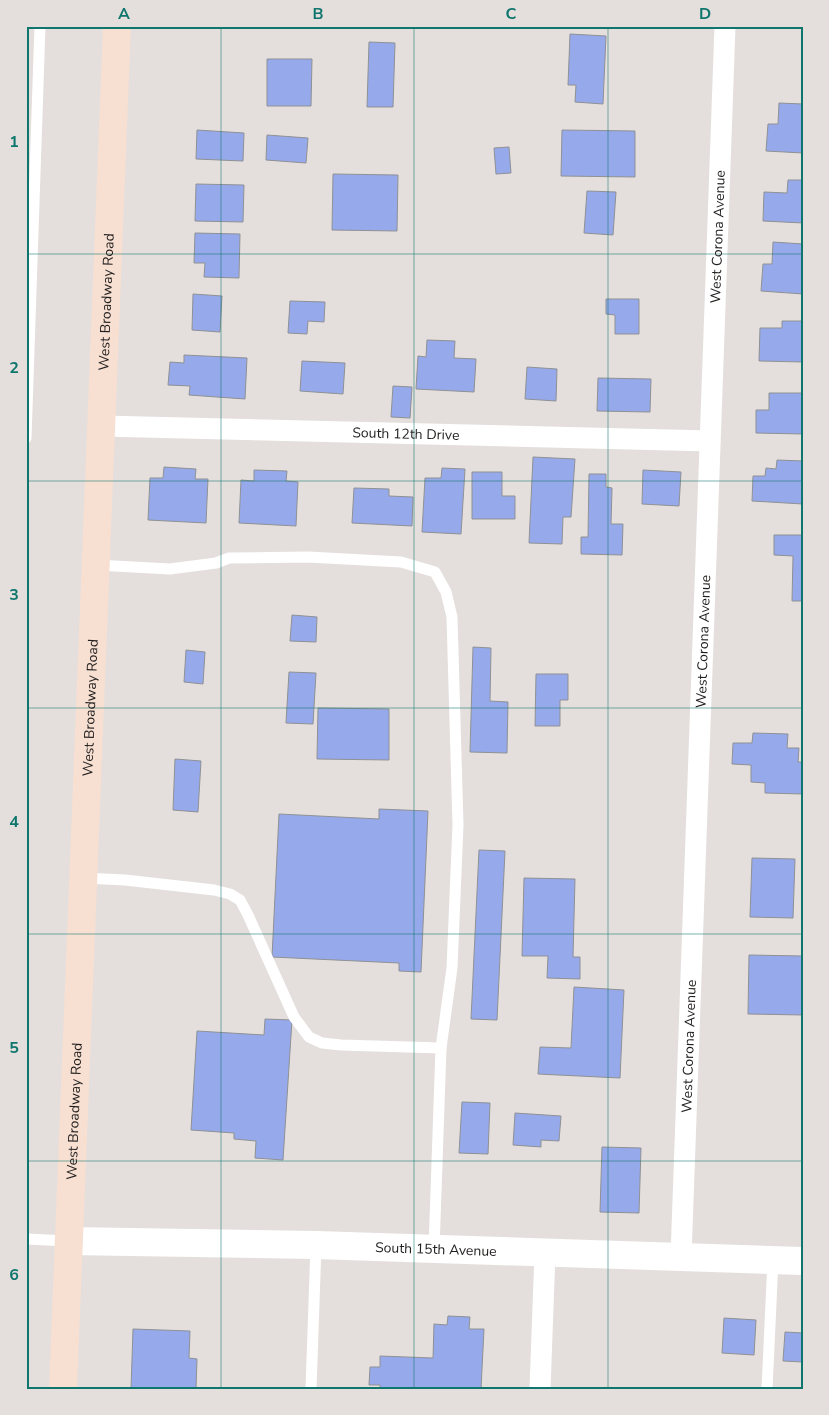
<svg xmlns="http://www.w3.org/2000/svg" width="829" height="1415" font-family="'Nunito Sans',sans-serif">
<rect width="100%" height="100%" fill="#e4dfdd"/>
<g fill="#96a9ea" stroke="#8f9195">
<path d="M570,34L606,36L603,104L575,102L576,85H568Z"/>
<path d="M369,42L395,43L393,107H367Z"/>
<path d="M267,59H312L311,106H267Z"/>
<path d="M779,103L803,104V153L766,151L768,124H778Z"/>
<path d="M197,130L244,133L243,161L196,159Z"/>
<path d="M562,130L635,131V177L561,176Z"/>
<path d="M267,135L308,138L306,163L266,160Z"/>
<path d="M509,147L511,173L496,174L494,148Z"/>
<path d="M333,174L398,175L397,231L332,230Z"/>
<path d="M788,180H803V223L763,221L764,192L787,193Z"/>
<path d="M196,184L244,185L243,222L195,221Z"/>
<path d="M587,191L616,192L613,235L584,233Z"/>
<path d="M195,233L240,234L239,278L204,277L205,263H194Z"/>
<path d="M773,242L803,244V294L761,291L763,264H772Z"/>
<path d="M193,294L222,296L220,332L192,330Z"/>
<path d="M606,299H639V334H615V315L606,314Z"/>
<path d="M290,301L325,302L324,322L308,321L307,334L288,333Z"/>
<path d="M782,321H803V362L759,361L760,328H782Z"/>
<path d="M427,340L455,341L454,358L476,359L474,392L416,389L418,356L426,357Z"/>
<path d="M184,355L247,358L245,399L189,395L190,386L168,385L170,362L184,363Z"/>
<path d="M302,361L345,363L343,394L300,391Z"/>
<path d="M527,367L557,369L556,401L525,399Z"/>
<path d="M598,378L651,379L650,412L597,411Z"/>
<path d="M393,386L412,387L410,418L391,417Z"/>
<path d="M769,393H803V434L756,433V410H769Z"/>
<path d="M533,457L575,459L571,517H563L562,544L529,543Z"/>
<path d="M777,460L803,461V504L752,501L753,476H765L766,468L776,469Z"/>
<path d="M164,467L196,469L195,479H208L206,523L148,520L150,478H163Z"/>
<path d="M442,468L465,469L461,534L422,532L425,478H441Z"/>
<path d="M254,470L287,471L286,481L298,482L296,526L239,523L241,480L254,481Z"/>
<path d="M643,470L681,472L679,506L642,504Z"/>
<path d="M472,472H502V496H515V519H472Z"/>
<path d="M589,474H606V487L612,488L611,524H623L622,555L581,554V537H588Z"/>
<path d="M354,488L389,489V496L413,497L412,526L352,523Z"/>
<path d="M774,535H803V601H792L793,556L774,555Z"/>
<path d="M292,615L317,617L316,642L290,641Z"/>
<path d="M473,647L491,648L490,701L508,702L507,753L470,752Z"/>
<path d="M186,650L205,652L203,684L184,682Z"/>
<path d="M289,672L316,673L313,724L286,723Z"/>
<path d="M536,674H568V700H560V726H535Z"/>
<path d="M318,708L389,709V760L317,759Z"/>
<path d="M753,733L788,734L787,748H799L798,762H803V794L765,793V783L751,782V765L732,764L733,743H752Z"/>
<path d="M175,759L201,761L198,812L173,810Z"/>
<path d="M379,809L428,811L421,972L399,971V963L272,957L279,814L379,819Z"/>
<path d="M479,850L505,851L497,1020L471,1019Z"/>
<path d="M752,858L795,859L793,918L750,917Z"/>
<path d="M524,878L575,879L573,957H580V979L547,978L548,956H522Z"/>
<path d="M749,955L803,956V1015L748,1014Z"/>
<path d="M574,987L624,990L620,1078L538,1074L540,1047L571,1048Z"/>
<path d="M265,1019L292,1020L283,1160L255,1158L256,1141L234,1139V1133L191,1130L197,1031L264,1035Z"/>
<path d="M462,1102L490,1103L488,1154L459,1153Z"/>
<path d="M515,1113L561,1116L559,1141L541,1140V1147L513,1145Z"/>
<path d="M602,1147L641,1148L639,1213L600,1212Z"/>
<path d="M448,1316L470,1317L469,1329H484L481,1389H380V1385H369L370,1367H380V1356L433,1358L434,1324L447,1325Z"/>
<path d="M724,1318L756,1320L754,1355L722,1353Z"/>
<path d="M133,1329L190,1331L189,1358L197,1359L196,1389H131Z"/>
<path d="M785,1332L803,1333V1362L783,1361Z"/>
</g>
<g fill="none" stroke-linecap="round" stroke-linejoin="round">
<g stroke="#fff" stroke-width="11">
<path d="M26,438L40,26"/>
<path d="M96,565L170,569L216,563L229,558L308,557L401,562L435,572L446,592L452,617L458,825L452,968L441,1048"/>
<path d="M84,878L125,880L214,890L230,894L240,900L248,915L294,1017L309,1037L322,1043L341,1045L441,1048L434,1249"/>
<path d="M26,1239L68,1241"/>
<path d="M311,1389L316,1245"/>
<path d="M767,1389L773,1260"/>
</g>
<g stroke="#fff" stroke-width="21">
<path id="s1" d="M102,426L710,441"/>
<path id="s2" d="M681,1257L725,26"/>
<path d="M540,1389L545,1253"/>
</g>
<path stroke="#fff" stroke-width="28" id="s3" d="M68,1241L316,1245L803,1261"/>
<path stroke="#f7dfd2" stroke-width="28" id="s4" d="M63,1389L117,26"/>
</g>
<path fill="none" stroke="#0f766e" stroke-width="1" stroke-opacity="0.55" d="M221,26V1389M414,26V1389M608,26V1389M26,254H803M26,481H803M26,708H803M26,934H803M26,1161H803"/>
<g text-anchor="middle" stroke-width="5" stroke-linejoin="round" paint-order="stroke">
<g font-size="14" fill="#211f1e" stroke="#e4dfdd">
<text dy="5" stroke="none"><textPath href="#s2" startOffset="1021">West Corona Avenue</textPath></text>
<text dy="5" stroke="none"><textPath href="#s4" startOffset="1088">West Broadway Road</textPath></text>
<text dy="5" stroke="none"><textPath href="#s1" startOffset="304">South 12th Drive</textPath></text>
<text dy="5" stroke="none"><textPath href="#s2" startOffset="616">West Corona Avenue</textPath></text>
<text dy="5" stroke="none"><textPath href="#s4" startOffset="682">West Broadway Road</textPath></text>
<text dy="5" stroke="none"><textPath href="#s2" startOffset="211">West Corona Avenue</textPath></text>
<text dy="5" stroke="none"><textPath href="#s4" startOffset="278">West Broadway Road</textPath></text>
<text dy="5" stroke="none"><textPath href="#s3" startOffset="368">South 15th Avenue</textPath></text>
</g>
</g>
<rect width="829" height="1415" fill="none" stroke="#e4dfdd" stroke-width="55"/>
<rect x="28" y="28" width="774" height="1360" fill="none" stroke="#0f766e" stroke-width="2"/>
<g font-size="16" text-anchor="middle" font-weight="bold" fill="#0f766e">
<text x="124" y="19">A</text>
<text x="318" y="19">B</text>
<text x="511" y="19">C</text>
<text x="705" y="19">D</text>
<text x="14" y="147">1</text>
<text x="14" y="373">2</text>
<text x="14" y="600">3</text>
<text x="14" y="827">4</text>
<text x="14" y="1053">5</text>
<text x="14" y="1280">6</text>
</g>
</svg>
